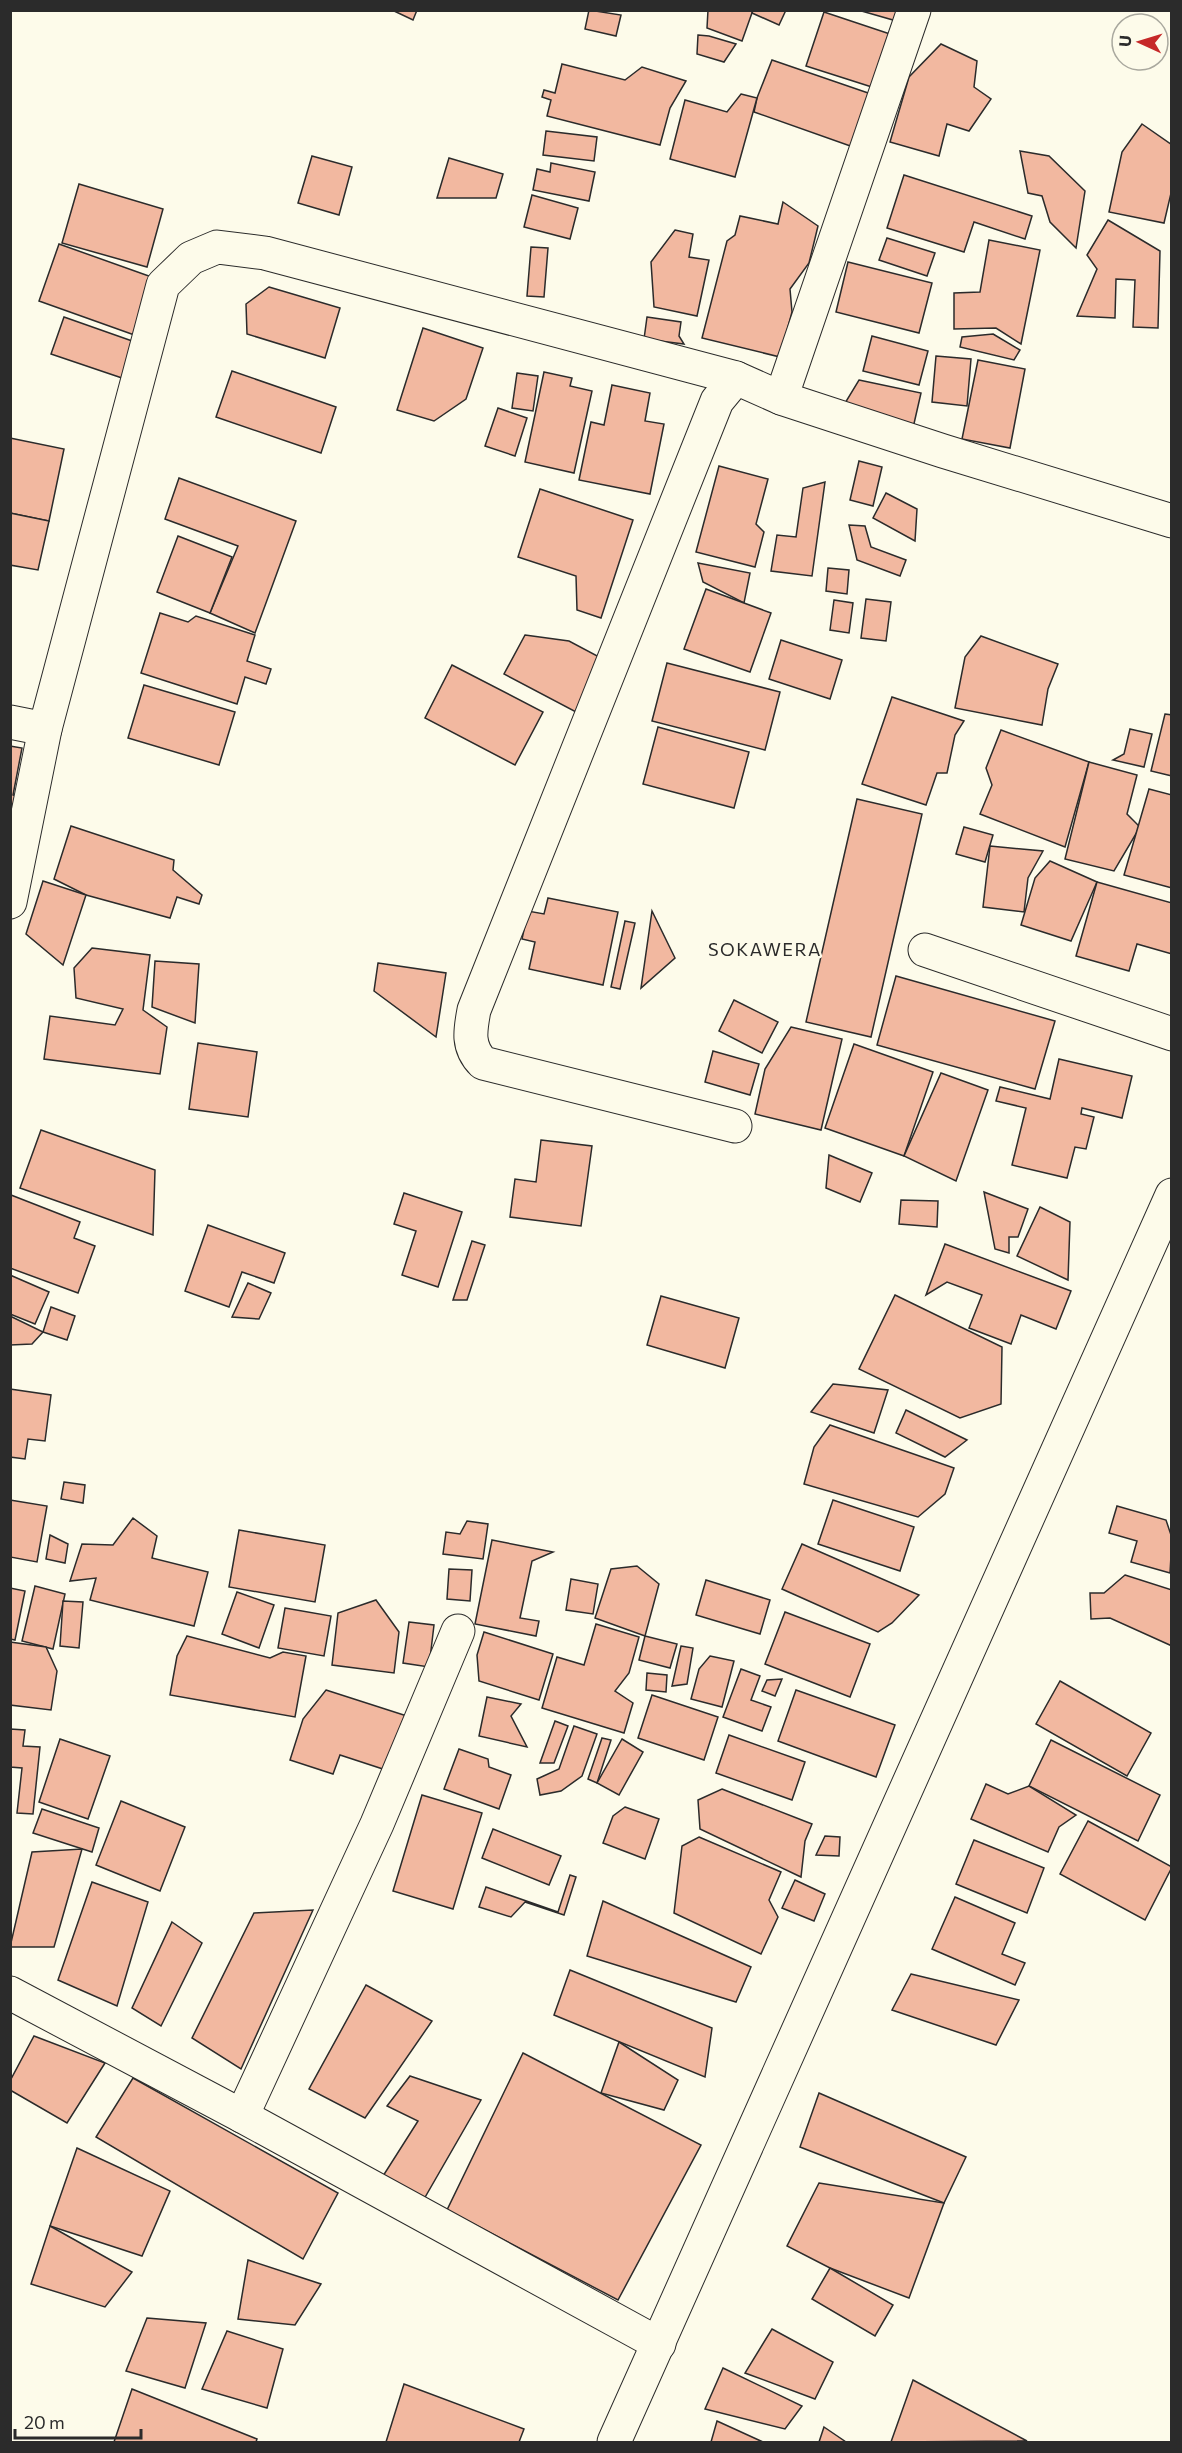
<svg xmlns="http://www.w3.org/2000/svg" width="1182" height="2453" font-family="Commissioner,sans-serif">
<rect width="100%" height="100%" fill="#fdfbea"/>
<g fill="#f2b8a0" stroke="#2b2b2b" stroke-width="1.5">
<path d="M392,10H417L413,20Z"/>
<path d="M589,10L621,15L616,36L585,29Z"/>
<path d="M708,10H753L742,41L707,28Z"/>
<path d="M753,10H786L779,25L752,13Z"/>
<path d="M858,10H903L900,22Z"/>
<path d="M824,12L893,35L875,88L806,66Z"/>
<path d="M698,35L709,36L736,44L724,62L697,54Z"/>
<path d="M941,44L977,61L974,87L991,99L969,131L947,124L939,156L890,142L909,77Z"/>
<path d="M772,60L874,95L856,148L754,112L757,98Z"/>
<path d="M562,64L625,80L642,67L686,81L670,108L660,145L547,116L551,100L542,97L544,90L555,93Z"/>
<path d="M741,94L757,98L735,177L670,159L685,100L727,112Z"/>
<path d="M1142,124L1172,145V189L1164,223L1109,212L1122,152Z"/>
<path d="M546,131L597,137L594,161L543,155Z"/>
<path d="M1020,151L1049,156L1085,191L1076,248L1050,222L1042,196L1028,193Z"/>
<path d="M312,156L352,167L339,215L298,203Z"/>
<path d="M449,158L503,174L496,198H437Z"/>
<path d="M551,163L595,172L589,201L533,190L537,169L550,172Z"/>
<path d="M904,175L1032,216L1025,239L974,222L964,252L887,228Z"/>
<path d="M79,184L163,209L147,267L62,243Z"/>
<path d="M532,195L578,208L570,239L524,227Z"/>
<path d="M783,202L818,226L809,263L790,289L792,312L780,357L702,338L727,241L735,235L740,216L778,224Z"/>
<path d="M1108,220L1160,251L1158,328L1133,327L1135,280L1116,279L1115,318L1077,316L1097,269L1087,255Z"/>
<path d="M675,230L693,234L689,257L709,260L697,316L654,307L651,262Z"/>
<path d="M887,238L935,253L927,276L879,260Z"/>
<path d="M989,240L1040,250L1021,344L996,328L954,329V293L980,292Z"/>
<path d="M59,244L160,280L140,337L39,301Z"/>
<path d="M531,247L548,248L544,297L527,296Z"/>
<path d="M848,262L932,283L919,333L836,312Z"/>
<path d="M269,287L340,308L325,358L247,334L246,304Z"/>
<path d="M64,317L135,342L122,378L51,354Z"/>
<path d="M647,317L681,322L679,336L684,344L644,339Z"/>
<path d="M423,328L483,348L466,399L434,421L397,410Z"/>
<path d="M993,334L1020,350L1014,360L960,347L962,337Z"/>
<path d="M872,336L928,351L919,385L863,371Z"/>
<path d="M936,356L971,359L967,406L932,402Z"/>
<path d="M978,360L1025,369L1010,448L962,439Z"/>
<path d="M232,371L336,407L321,453L216,417Z"/>
<path d="M544,372L572,378L570,386L592,391L574,473L525,462Z"/>
<path d="M517,373L538,376L533,411L512,408Z"/>
<path d="M859,380L921,393L913,428L839,413Z"/>
<path d="M612,385L650,393L645,421L664,424L650,494L579,480L591,422L604,425Z"/>
<path d="M498,408L527,418L515,456L485,446Z"/>
<path d="M10,438L64,449L49,521L10,513Z"/>
<path d="M859,461L882,467L873,506L850,500Z"/>
<path d="M719,466L768,479L756,524L764,532L755,567L696,552Z"/>
<path d="M179,478L296,521L255,633L210,613L238,546L165,519Z"/>
<path d="M825,482L812,576L771,571L777,535L796,537L803,488Z"/>
<path d="M540,489L633,520L601,618L577,610L576,576L518,557Z"/>
<path d="M886,493L917,509L915,541L873,518Z"/>
<path d="M10,513L49,521L38,570L10,565Z"/>
<path d="M849,525L865,526L871,547L906,560L900,576L857,560Z"/>
<path d="M178,536L232,557L210,613L157,592Z"/>
<path d="M698,563L750,573L744,603L703,582Z"/>
<path d="M828,568L849,570L847,594L826,591Z"/>
<path d="M706,589L771,613L750,672L684,649Z"/>
<path d="M866,599L891,602L886,641L861,638Z"/>
<path d="M834,600L853,603L849,633L830,630Z"/>
<path d="M160,613L188,622L196,616L255,635L247,661L271,669L266,684L245,677L237,704L141,673Z"/>
<path d="M525,635L569,641L603,659L576,712L504,674Z"/>
<path d="M981,636L1058,664L1048,689L1042,725L955,708L965,657Z"/>
<path d="M781,640L842,660L830,699L769,679Z"/>
<path d="M667,663L780,692L765,750L652,721Z"/>
<path d="M452,665L543,712L515,765L425,718Z"/>
<path d="M144,685L235,712L219,765L128,738Z"/>
<path d="M892,697L964,721L955,735L947,773H937L926,805L862,784Z"/>
<path d="M1165,714L1172,715V776L1151,771Z"/>
<path d="M658,727L749,752L734,808L643,784Z"/>
<path d="M1130,729L1152,734L1144,767L1113,760L1124,754Z"/>
<path d="M1001,730L1089,762L1065,847L980,814L992,785L986,768Z"/>
<path d="M10,746L22,748L13,795L23,798L10,818Z"/>
<path d="M1089,762L1137,775L1127,814L1140,827L1114,871L1065,859Z"/>
<path d="M1149,789L1172,795V888L1124,875Z"/>
<path d="M857,799L922,814L871,1037L806,1022Z"/>
<path d="M71,826L174,860L173,870L202,895L199,904L177,897L170,918L86,895L54,879Z"/>
<path d="M964,827L993,835L985,862L956,854Z"/>
<path d="M990,846L1043,851L1028,878L1024,912L983,907Z"/>
<path d="M1050,861L1097,882L1071,941L1021,925L1035,878Z"/>
<path d="M43,881L86,895L63,965L26,934Z"/>
<path d="M1097,882L1172,903V954L1137,944L1129,971L1076,956Z"/>
<path d="M548,898L618,912L603,985L529,969L535,942L522,939L528,911L544,914Z"/>
<path d="M652,911L675,958L641,988Z"/>
<path d="M625,921L635,923L620,989L611,987Z"/>
<path d="M92,948L150,955L143,1010L167,1027L160,1074L44,1059L50,1016L115,1025L123,1009L76,998L74,968Z"/>
<path d="M155,961L199,964L195,1023L152,1007Z"/>
<path d="M378,963L446,973L436,1037L374,991Z"/>
<path d="M896,976L1055,1021L1035,1089L877,1045Z"/>
<path d="M734,1000L778,1022L762,1053L719,1031Z"/>
<path d="M791,1027L842,1039L821,1130L755,1114L765,1069Z"/>
<path d="M198,1043L257,1052L248,1117L189,1109Z"/>
<path d="M854,1044L933,1072L904,1156L825,1128Z"/>
<path d="M713,1051L759,1064L750,1095L705,1082Z"/>
<path d="M1059,1059L1132,1076L1122,1118L1082,1108L1081,1114L1094,1117L1086,1149L1075,1147L1067,1178L1012,1165L1026,1108L996,1101L1000,1087L1050,1099Z"/>
<path d="M941,1073L988,1090L956,1181L904,1156Z"/>
<path d="M41,1130L155,1170L153,1235L20,1188Z"/>
<path d="M541,1140L592,1146L581,1226L510,1217L515,1179L536,1182Z"/>
<path d="M829,1155L872,1173L860,1202L826,1188Z"/>
<path d="M984,1192L1028,1209L1018,1237H1009V1253L995,1249Z"/>
<path d="M404,1193L462,1212L438,1287L402,1275L416,1231L394,1224Z"/>
<path d="M11,1195L80,1222L74,1238L95,1246L78,1293L10,1268Z"/>
<path d="M901,1200L938,1201L937,1227L899,1224Z"/>
<path d="M1040,1207L1070,1222L1068,1280L1017,1256Z"/>
<path d="M208,1225L285,1253L274,1283L242,1272L229,1307L185,1291Z"/>
<path d="M472,1241L485,1245L467,1300H453Z"/>
<path d="M945,1244L1071,1291L1056,1329L1021,1315L1011,1344L969,1328L982,1295L947,1282L926,1295Z"/>
<path d="M10,1275L49,1292L35,1324L10,1314Z"/>
<path d="M248,1283L271,1293L259,1319L232,1317Z"/>
<path d="M895,1295L1002,1347L1001,1404L960,1418L859,1369Z"/>
<path d="M661,1296L739,1318L725,1368L647,1345Z"/>
<path d="M51,1307L75,1316L67,1340L43,1332Z"/>
<path d="M10,1316L43,1332L32,1344L10,1345Z"/>
<path d="M833,1384L888,1390L874,1433L811,1412Z"/>
<path d="M10,1389L51,1395L45,1441L28,1439L25,1459L10,1457Z"/>
<path d="M906,1410L967,1440L945,1457L896,1433Z"/>
<path d="M830,1425L954,1468L945,1494L918,1517L804,1484L814,1447Z"/>
<path d="M64,1482L85,1485L83,1503L61,1499Z"/>
<path d="M10,1500L47,1506L37,1562L10,1557Z"/>
<path d="M833,1500L914,1527L900,1571L818,1544Z"/>
<path d="M1117,1506L1166,1520L1172,1538L1170,1573L1131,1562L1137,1541L1109,1533Z"/>
<path d="M133,1518L157,1536L152,1558L208,1572L194,1626L90,1600L96,1578L70,1581L82,1544L113,1545Z"/>
<path d="M467,1521L488,1524L483,1559L443,1554L446,1532L460,1534Z"/>
<path d="M239,1530L325,1545L315,1602L229,1587Z"/>
<path d="M50,1535L68,1544L65,1563L46,1559Z"/>
<path d="M492,1540L553,1552L532,1561L520,1618L539,1621L536,1636L475,1624Z"/>
<path d="M802,1544L919,1595L892,1623L878,1632L782,1589Z"/>
<path d="M637,1566L659,1584L645,1636L595,1618L611,1569Z"/>
<path d="M449,1569L472,1570L470,1601L447,1599Z"/>
<path d="M1125,1575L1172,1590V1646L1110,1618L1091,1619L1090,1593H1104Z"/>
<path d="M571,1579L598,1584L593,1614L566,1610Z"/>
<path d="M706,1580L770,1600L760,1634L696,1615Z"/>
<path d="M35,1586L65,1594L53,1649L22,1641Z"/>
<path d="M10,1588L25,1591L15,1640L10,1639Z"/>
<path d="M237,1592L274,1605L259,1648L222,1634Z"/>
<path d="M376,1600L399,1632L394,1673L332,1665L338,1613Z"/>
<path d="M63,1601L83,1602L79,1648L60,1646Z"/>
<path d="M285,1608L331,1616L324,1656L278,1648Z"/>
<path d="M785,1612L870,1644L850,1697L765,1664Z"/>
<path d="M409,1622L434,1625L429,1667L403,1663Z"/>
<path d="M596,1624L639,1637L629,1673L615,1691L633,1703L624,1733L542,1708L557,1657L584,1665Z"/>
<path d="M484,1632L553,1654L539,1700L479,1681L477,1655Z"/>
<path d="M187,1636L270,1658L283,1652L306,1656L295,1717L170,1695L177,1656Z"/>
<path d="M645,1636L677,1644L670,1668L639,1660Z"/>
<path d="M10,1642L46,1647L57,1671L51,1710L10,1705Z"/>
<path d="M681,1646L693,1648L687,1684L672,1686Z"/>
<path d="M710,1656L734,1661L722,1707L691,1699L699,1669Z"/>
<path d="M741,1669L760,1676L751,1700L771,1707L762,1731L723,1717Z"/>
<path d="M647,1673L667,1675L666,1692L646,1690Z"/>
<path d="M782,1679L775,1696L762,1691L767,1680Z"/>
<path d="M1060,1681L1151,1733L1127,1776L1036,1724Z"/>
<path d="M326,1690L410,1717L392,1772L340,1755L333,1774L290,1760L303,1719Z"/>
<path d="M796,1690L895,1725L876,1777L778,1741Z"/>
<path d="M652,1695L718,1717L704,1760L638,1738Z"/>
<path d="M487,1697L521,1704L511,1716L527,1747L479,1736Z"/>
<path d="M555,1721L568,1726L554,1763H540Z"/>
<path d="M574,1726L597,1734L582,1776L561,1791L540,1795L537,1779L559,1769Z"/>
<path d="M10,1729L25,1730L23,1746L40,1747L33,1814L17,1813L22,1768L10,1767Z"/>
<path d="M729,1735L805,1762L792,1800L716,1773Z"/>
<path d="M602,1738L611,1740L597,1783L588,1779Z"/>
<path d="M60,1739L110,1756L88,1819L39,1802Z"/>
<path d="M622,1739L643,1752L619,1795L597,1783Z"/>
<path d="M1051,1740L1160,1795L1138,1841L1029,1786Z"/>
<path d="M459,1749L488,1759L489,1767L511,1775L499,1809L444,1789Z"/>
<path d="M986,1784L1008,1794L1029,1786L1076,1815L1059,1827L1048,1852L971,1819Z"/>
<path d="M722,1789L812,1824L805,1841L801,1877L700,1829L698,1800Z"/>
<path d="M422,1795L482,1813L453,1909L393,1891Z"/>
<path d="M121,1801L185,1827L160,1891L96,1865Z"/>
<path d="M625,1807L659,1819L645,1859L603,1843L613,1816Z"/>
<path d="M42,1809L99,1828L92,1852L33,1833Z"/>
<path d="M1088,1821L1172,1867L1145,1920L1060,1874Z"/>
<path d="M493,1829L561,1856L549,1885L482,1858Z"/>
<path d="M825,1836L840,1837L839,1856L816,1855Z"/>
<path d="M699,1837L781,1872L769,1900L778,1917L761,1954L674,1913L682,1846Z"/>
<path d="M974,1840L1044,1868L1027,1913L956,1884Z"/>
<path d="M82,1849L54,1947H10L32,1852Z"/>
<path d="M570,1875L576,1877L564,1915L525,1902L511,1917L479,1907L486,1887L558,1912Z"/>
<path d="M795,1880L825,1894L814,1921L782,1908Z"/>
<path d="M92,1882L148,1902L117,2006L58,1980Z"/>
<path d="M955,1897L1015,1923L1002,1954L1025,1963L1015,1985L932,1949Z"/>
<path d="M603,1901L751,1967L736,2002L587,1956Z"/>
<path d="M313,1910L241,2069L192,2038L254,1913Z"/>
<path d="M172,1922L202,1943L161,2026L132,2008Z"/>
<path d="M570,1970L712,2028L705,2077L554,2015Z"/>
<path d="M911,1974L1019,2000L996,2045L892,2010Z"/>
<path d="M366,1985L432,2021L365,2118L309,2089Z"/>
<path d="M34,2036L105,2063L67,2123L10,2090V2081Z"/>
<path d="M619,2042L678,2080L664,2110L601,2093Z"/>
<path d="M523,2053L701,2145L618,2300L447,2210Z"/>
<path d="M410,2076L481,2100L424,2199L383,2176L418,2121L387,2106Z"/>
<path d="M133,2078L338,2193L303,2259L96,2137Z"/>
<path d="M819,2093L966,2157L944,2203L800,2147Z"/>
<path d="M77,2148L170,2191L142,2256L50,2226Z"/>
<path d="M819,2183L944,2203L909,2298L830,2268L787,2246Z"/>
<path d="M50,2226L132,2272L105,2307L31,2284Z"/>
<path d="M248,2260L321,2284L295,2325L238,2319Z"/>
<path d="M830,2268L893,2305L875,2336L812,2299Z"/>
<path d="M147,2318L206,2323L185,2388L126,2371Z"/>
<path d="M772,2329L833,2362L815,2399L745,2373Z"/>
<path d="M227,2331L283,2349L267,2408L202,2389Z"/>
<path d="M723,2368L802,2406L785,2429L705,2409Z"/>
<path d="M913,2380L1027,2441L891,2442Z"/>
<path d="M404,2384L524,2429L519,2442H386Z"/>
<path d="M132,2389L257,2439L256,2442H114Z"/>
<path d="M717,2421L763,2442H711Z"/>
<path d="M824,2427L846,2442H819Z"/>
</g>
<g fill="none" stroke-linecap="round" stroke-linejoin="round">
<g stroke="#2b2b2b" stroke-width="35">
<g id="minor">
<path d="M781,398L914,10"/>
<path d="M10,722L45,729"/>
<path d="M10,902L45,729L163,285L191,258L217,247L265,253L736,378"/>
<path d="M925,950L1172,1034"/>
<path d="M735,1126L483,1063C467,1047 470,1031 474,1010L717,401L736,378L781,398L943,451L1172,521"/>
<path d="M10,1993L242,2116L659,2344"/>
<path d="M242,2116L377,1824L458,1631"/>
</g>
</g>
<g stroke="#2b2b2b" stroke-width="35">
<path id="major" d="M614,2442L1172,1195"/>
</g>
<use href="#minor" stroke="#fdfbea" stroke-width="33"/>
<use href="#major" stroke="#fdfbea" stroke-width="33"/>
</g>
<g text-anchor="middle" stroke-width="4.5" stroke-linejoin="round" paint-order="stroke">
<g font-size="18" letter-spacing="1.5" fill="#2b2b2b" stroke="#fdfbea">
<text x="765" y="956">SOKAWERA</text>
</g>
</g>
<rect width="1182" height="2453" fill="none" stroke="#2b2b2b" stroke-width="24"/>
<g transform="translate(1140 42) rotate(274)"><circle r="28" fill="#fdfbea" stroke="#a9a89e" stroke-width="1.5"/>
<path d="M0-4.5L10 22L0 15L-10 22Z" fill="#c62828"/>
<text y="-9" font-size="16" font-weight="bold" text-anchor="middle" fill="#2b2b2b">U</text>
</g>
<path d="M15 2429v9h126v-9" fill="none" stroke="#2b2b2b" stroke-width="3"/>
<text x="24" y="2429" font-size="18" fill="#2b2b2b" stroke="#fdfbea" stroke-width="4.5" paint-order="stroke">20 m</text>
</svg>
